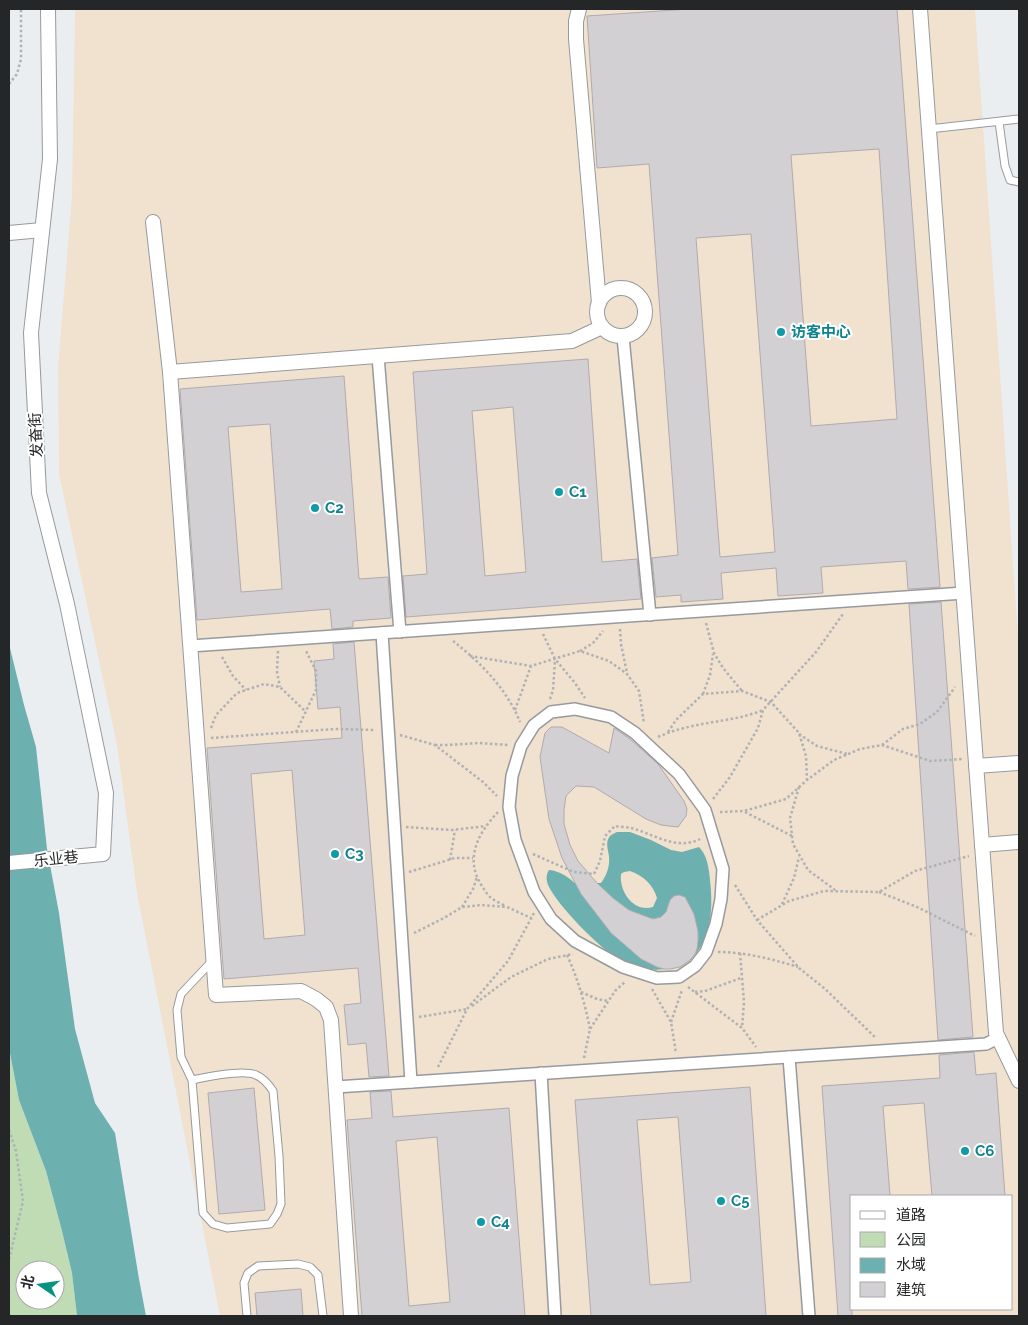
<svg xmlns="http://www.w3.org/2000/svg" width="1028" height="1325" font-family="Raleway,'Noto Sans SC',sans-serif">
<rect width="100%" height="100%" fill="#ebeef1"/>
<path fill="#f1e1cf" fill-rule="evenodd" d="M75,9H975L1019,651V1316H220L137,893L117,745L59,474L58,367L72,196ZM852,1196H1012V1309H852Z"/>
<path fill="#bfdcb4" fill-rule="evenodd" d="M9,1048L19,1100L46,1171L62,1231L72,1273L77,1316H9ZM25,1270H55V1300H25Z"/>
<g fill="#6db0b0" fill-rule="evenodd">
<path d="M9,644L24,705L36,747L47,849L59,913L75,1029L95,1103L115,1133L139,1279L146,1316H77L72,1273L62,1231L46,1171L19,1100L9,1048Z"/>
<path d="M617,832H630L651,840L671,850L682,852L699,847C707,855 709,868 710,880C713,906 712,934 695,955C703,936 695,914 685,897C664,889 673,912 660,918C654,920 650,918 644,916C640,914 634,913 630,911C617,905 607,892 597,883H601C607,875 610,866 609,856C608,849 605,842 610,836C612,834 615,833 617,832ZM630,871C644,876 653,885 657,898L653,907C634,913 619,892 621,874L624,872Z"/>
<path d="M549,870C560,871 568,877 576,884L641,959L657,967L664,969C651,972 632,966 620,960C599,948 558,906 548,885C546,879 546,875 549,870Z"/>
</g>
<g fill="#d3d0d3" stroke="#afabae" fill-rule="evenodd">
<path d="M689,9H897L940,587L908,589L906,561L821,567L823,593L778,596L776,568L721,573L723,599L681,602V595L656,597L652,558L678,555L649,164L597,168L587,16ZM879,149L897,419L811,426L791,155ZM751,234L775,552L720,557L696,238Z"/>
<path d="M588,359L602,562L637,559L641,599L406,617L403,576L427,574L413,372ZM513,407L526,572L485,576L472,411Z"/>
<path d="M344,376L359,579L388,577L391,618L353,621V627L332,629L330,609L197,620L180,389ZM270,424L282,589L241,592L228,427Z"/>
<path d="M941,602L973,1037L938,1040L909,604Z"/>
<path d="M354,642L389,1076L369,1077L366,1043L348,1045L344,1005L361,1003L358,968L224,979L207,748L342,738L340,707L318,709L314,661L334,659L333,644ZM292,770L305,935L264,939L251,774Z"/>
<path d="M551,727H562L609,753L614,728L630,739L658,764L684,801L687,809L686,816L678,827L661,825L646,819L594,787L576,786L566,796L564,810V824L570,845L578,861L597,883L613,898L629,910L653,919L661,917L666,912L670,900L674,896L679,895L685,897L694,914L698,931V940L697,949L695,954L690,960L680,967L670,969H664L657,967L641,959L611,933L581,894L562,858L549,819L540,757L545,733Z"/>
<path d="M974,1052L976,1075L996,1073L1005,1196H932L924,1103L883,1106L890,1196H852V1316H838L822,1086L940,1078L939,1055Z"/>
<path d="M750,1087L766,1316H591L575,1100ZM678,1117L691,1282L650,1285L637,1120Z"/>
<path d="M254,1088L265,1210L219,1214L208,1093Z"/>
<path d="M391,1091L393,1117L509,1108L525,1316H362L347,1120L372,1118L370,1092ZM437,1137L450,1302L409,1306L396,1141Z"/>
<path d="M301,1289L303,1316H257L255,1293Z"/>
</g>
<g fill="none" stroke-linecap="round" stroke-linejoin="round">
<g stroke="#979a9d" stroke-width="9">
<g id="service">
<path d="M999,122L1005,166L1010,180L1019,182"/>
<path d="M929,129L1019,119"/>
<path d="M192,1080C206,1077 244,1069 256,1075C264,1078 269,1085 273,1091L279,1156L281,1204L277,1214L270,1224L227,1228L213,1224L203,1213L192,1080L181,1057L177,1010L181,994L213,960"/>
<path d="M247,1316L244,1283L248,1273L258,1266L298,1264L310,1267L318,1275L323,1316"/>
</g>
</g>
<g stroke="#979a9d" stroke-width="14">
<g id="pedestrian">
<path d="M623,337L650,615"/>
<path d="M378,356L400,632"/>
<path d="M382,633L411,1082"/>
<path d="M190,646L964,593"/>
<path d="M575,709L611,717L635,733L679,774L705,810L723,869L721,899L716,924L706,952L695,966L679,977L657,978L623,967L575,941L551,919L534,892L515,840L509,807L512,776L521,746L534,725L551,712Z"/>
<path d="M789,1057L809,1316"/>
<path d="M541,1073L555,1316"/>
<path d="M336,1087L986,1044L998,1038"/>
</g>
</g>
<g stroke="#979a9d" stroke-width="16">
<g id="minor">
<path d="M579,9L576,21V39L599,303"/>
<path d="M920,9L996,1033L1019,1081"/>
<path d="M153,222L170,372L216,995L301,991L316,999L326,1007L331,1020L351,1316"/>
<path d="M9,233L42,230"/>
<circle cx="621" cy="312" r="24"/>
<path d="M170,372L572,341L602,327"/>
<path d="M976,766L1019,763"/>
<path d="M982,845L1019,842"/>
<path d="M9,863L103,854L106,793L67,604L39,493L31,333L50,159L48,9"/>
</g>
</g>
<g stroke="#afb2b4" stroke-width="2.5" stroke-dasharray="2.5 2.5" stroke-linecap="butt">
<path d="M9,84L17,74L21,59V9"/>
<path d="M706,623L714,653L723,668L742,691"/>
<path d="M620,629L621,644L627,673"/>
<path d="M543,634L555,659L575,683L585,698"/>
<path d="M453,641C480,662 507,689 520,722"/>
<path d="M278,651L277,672L280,687"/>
<path d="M580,651L593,643L603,631"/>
<path d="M470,656L531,666L580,651L609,661L627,674L639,691L644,723"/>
<path d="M222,657L233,676L246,690"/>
<path d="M703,694L710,675L713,654"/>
<path d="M550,699L553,690L555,660"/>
<path d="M515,710L531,666"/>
<path d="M211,728L216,715L237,693L264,684L280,687L306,712"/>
<path d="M296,732L316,690V671L306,651"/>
<path d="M668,732L676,720L703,694L742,691L771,702L799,733L806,756L807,780"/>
<path d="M799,734L817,746L847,754"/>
<path d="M400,735L435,745L483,782L497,796"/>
<path d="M658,737C684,725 713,723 741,717C748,715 756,713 763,710"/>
<path d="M211,738L335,729L375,730"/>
<path d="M435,745H448L479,743L509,745"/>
<path d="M882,745L903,729L920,724L937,712L955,687"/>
<path d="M799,787L790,818L793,844L808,870L835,890"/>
<path d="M713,799L730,777L758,728L763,710L816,652L843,614"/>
<path d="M498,812C478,833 464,859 482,886C484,889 486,893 489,896C493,900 500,903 505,906"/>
<path d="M720,812L744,811L786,799L807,780L834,760L860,749L882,745L930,761L963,759"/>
<path d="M745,812L792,836"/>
<path d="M406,827L452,830L486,826"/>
<path d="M533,854L574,872L594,874L600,861L605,836L615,826C620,827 626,827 631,828C654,834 676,851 700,839"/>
<path d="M450,860L455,830"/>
<path d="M409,872L455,858H473"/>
<path d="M735,885L757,920L799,968L824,988L876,1038"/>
<path d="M879,892L917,907L975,936"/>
<path d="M782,904L794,878L799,857"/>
<path d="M462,907L473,889L477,877"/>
<path d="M757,920L789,901L824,891L879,892L915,871L969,856"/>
<path d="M414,933L444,918L462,907L481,905L507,907L531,918"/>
<path d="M718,952C745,952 772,959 798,967"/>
<path d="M740,953L744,1002L742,1028"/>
<path d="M567,955C578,979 585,1004 590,1029"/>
<path d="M688,987L742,1028L756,1047"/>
<path d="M652,989L671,1022L676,1053"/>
<path d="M581,992L597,999L608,1001"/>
<path d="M695,992L705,991L741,978"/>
<path d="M472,1006L511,977L548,959L573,954"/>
<path d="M419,1017L468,1009"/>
<path d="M671,1022L682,990"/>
<path d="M584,1058L590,1029L615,991L626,981"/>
<path d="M438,1067L467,1009L508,961L534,913"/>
<path d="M9,1130L16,1151L23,1201L9,1260"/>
<path d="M9,1314V1316"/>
</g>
<use href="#service" stroke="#fff" stroke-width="7"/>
<use href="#pedestrian" stroke="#fff" stroke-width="11"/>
<use href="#minor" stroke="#fff" stroke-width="14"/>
</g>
<g fill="#0f9aa8" stroke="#fff" stroke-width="2">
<circle cx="781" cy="332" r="5"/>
<circle cx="559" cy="492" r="5"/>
<circle cx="315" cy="508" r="5"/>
<circle cx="335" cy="854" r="5"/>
<circle cx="965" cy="1151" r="5"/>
<circle cx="721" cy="1201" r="5"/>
<circle cx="481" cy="1222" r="5"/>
</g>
<g text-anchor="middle" stroke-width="4" stroke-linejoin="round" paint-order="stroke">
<g font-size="15" font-weight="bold" fill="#0d838f" stroke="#fff" text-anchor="start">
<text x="791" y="337">访客中心</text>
<text x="569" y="497">C1</text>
<text x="325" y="513">C2</text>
<text x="345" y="859">C3</text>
<text x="975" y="1156">C6</text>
<text x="731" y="1206">C5</text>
<text x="491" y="1227">C4</text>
</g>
<g font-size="15" fill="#252627" stroke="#fff">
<text transform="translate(36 435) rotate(-93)" y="5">发奋街</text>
<text transform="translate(56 859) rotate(-6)" y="5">乐业巷</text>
</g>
</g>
<rect width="1028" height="1325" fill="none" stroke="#252627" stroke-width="20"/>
<rect x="850" y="1195" width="162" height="115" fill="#ffffff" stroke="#a8a8a9"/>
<rect x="860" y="1211" width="25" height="8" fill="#ffffff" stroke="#a8a8a9"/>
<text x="896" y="1220" font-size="15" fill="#252627">道路</text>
<rect x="860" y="1232" width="25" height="15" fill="#bfdcb4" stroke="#a8a8a9"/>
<text x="896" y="1245" font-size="15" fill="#252627">公园</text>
<rect x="860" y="1258" width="25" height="15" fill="#6db0b0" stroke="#a8a8a9"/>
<text x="896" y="1270" font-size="15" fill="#252627">水域</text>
<rect x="860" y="1282" width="25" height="15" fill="#d3d0d3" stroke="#a8a8a9"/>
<text x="896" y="1295" font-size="15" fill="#252627">建筑</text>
<g transform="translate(40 1285) rotate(283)"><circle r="24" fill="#ffffff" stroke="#a8a8a9"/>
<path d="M0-4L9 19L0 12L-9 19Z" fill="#069480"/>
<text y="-8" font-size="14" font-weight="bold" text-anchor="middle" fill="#252627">北</text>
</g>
</svg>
